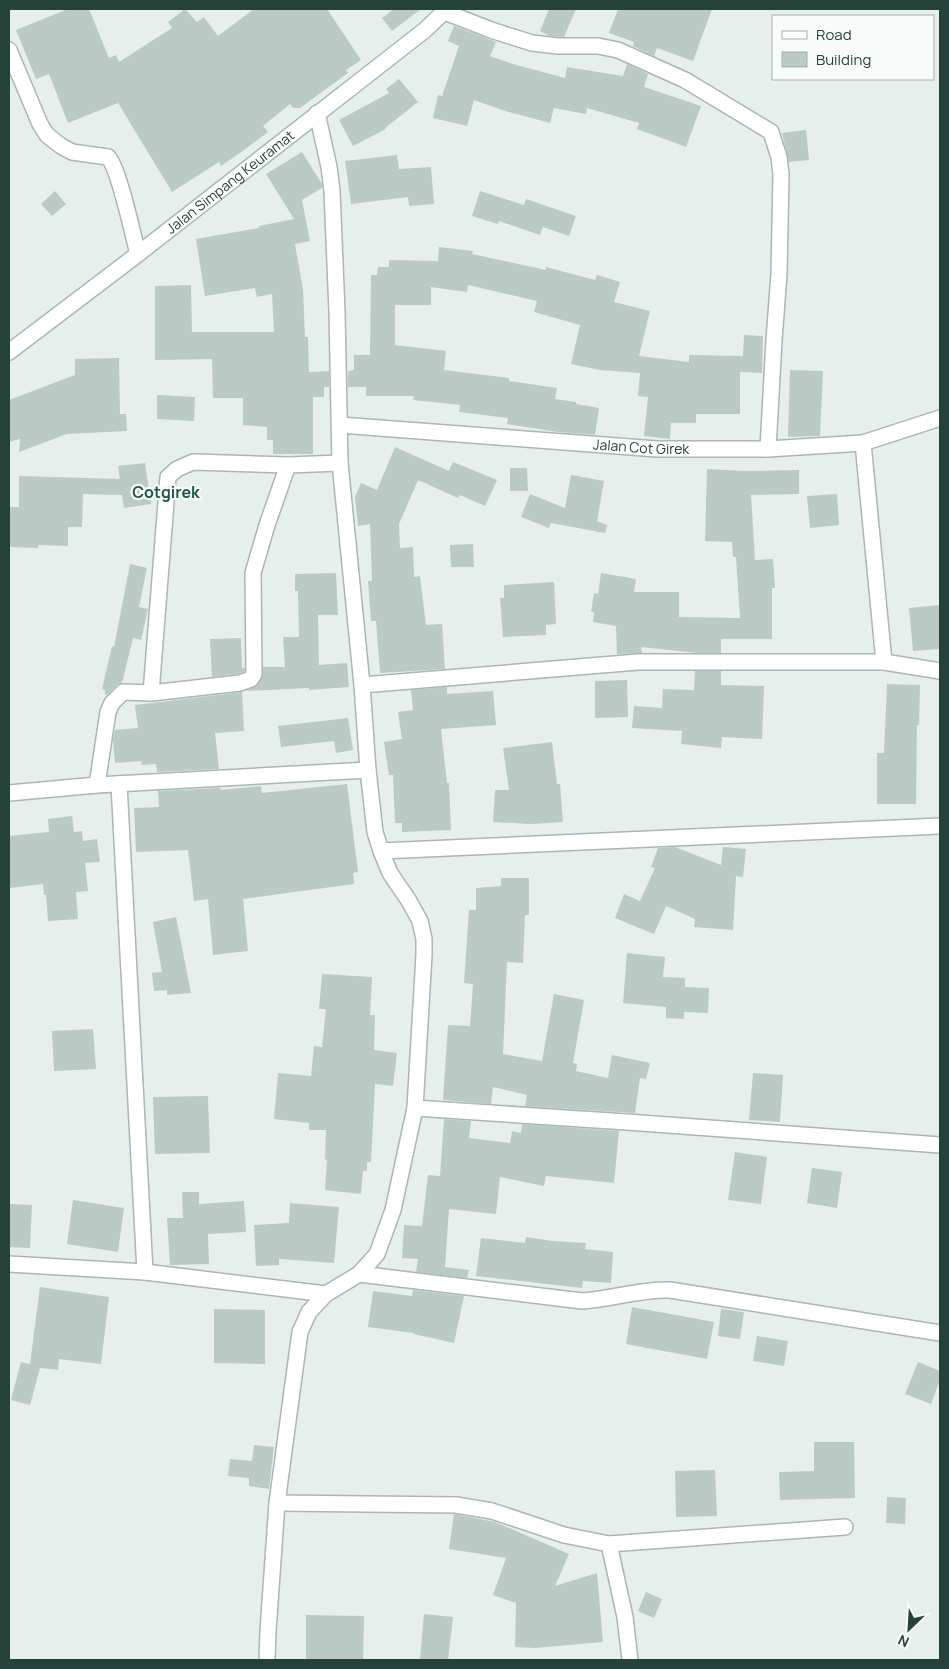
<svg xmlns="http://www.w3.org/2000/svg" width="949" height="1669" font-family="Manrope,sans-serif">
<rect width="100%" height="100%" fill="#e6efeb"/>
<g fill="#bbcac4">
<path d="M68,9H89L109,58L116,55L119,62L172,28L168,22L185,9L197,22L204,17L218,36L254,9H327L361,60L346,70L348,73L300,108H293L290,104L263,126L268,132L244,150L221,166L219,162L172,192L118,103L68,123L49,74L36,79L16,30Z"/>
<path d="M394,9H421L392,31L382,18Z"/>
<path d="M549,9H576L564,37L550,36L540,31Z"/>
<path d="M618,9H712L693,61L657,48L654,56L633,46L634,42L609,33Z"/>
<path d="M454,26L496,42L490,56L513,64L565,78L567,67L623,76L627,64L648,74L644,87L701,106L686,147L637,129L639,123L587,108L586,114L554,108L550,123L505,111L474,100L467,126L433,118L438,95L442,96L459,46L448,41Z"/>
<path d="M399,79L418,102L385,128L386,129L353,146L339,120L389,93L386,89Z"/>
<path d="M806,130L809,160L789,162L782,133Z"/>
<path d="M302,152L322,184V188L302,200L310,241L295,244L303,290L305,337H308L309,372L329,371V387H324V397H313V454H273V440H267V427L243,425V398H213L212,359L155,360V286L191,285L192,332H274L272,294L257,297L255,288L205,296L196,239L259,228V226L294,219L266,174Z"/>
<path d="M397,155L399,169L431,167L434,204L409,206L408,197L351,204L345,161Z"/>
<path d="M55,191L66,204L52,216L41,204Z"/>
<path d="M480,191L524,205L526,199L576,216L569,236L543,227L540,235L499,221L498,224L472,216Z"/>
<path d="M439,247L473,251L472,254L546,270V267L595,280L597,275L620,282L614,302L650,311L639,356L689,362V355L743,356L744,335L763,336L762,373L740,372V414H696V423H671L670,439L644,436L648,397L638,396L640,373L600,370L571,364L580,325L534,312L537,301L468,285L467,292L431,287V305H395V345L446,351L444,370L509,378V381L557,388L555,399L576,402V404L599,408L595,435L558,432L507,424L508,418L459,412L460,405L413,400L414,396H366V387H348V371L354,370V355H370L371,275H377L378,267H389V260L438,261Z"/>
<path d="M119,358L120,414H126L127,431L67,434L19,452L20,439L9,442V400L75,375V359Z"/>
<path d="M790,370L823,371L820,436L788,437Z"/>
<path d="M157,395L195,397L194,421L157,419Z"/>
<path d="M395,447L449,471L453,462L497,480L485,506L460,495L458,498L418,480L399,524L400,548L413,547L414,577L420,576L426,625L442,624L445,669L380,673L376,621H371L368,581H372L370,524L358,526L355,497L361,483L377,490Z"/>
<path d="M145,463L151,504L124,508L122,495L83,494L82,527H68V546L38,545V548L9,547V507H19V476L120,479L118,466Z"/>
<path d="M510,468H527L528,491H510Z"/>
<path d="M707,469L746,471L799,470V494L751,495L755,560L773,559L775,588H772V639H721V653H697L641,647L642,653L617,654L616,626L593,622L594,612H591L594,593L598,594L601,573L636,579L634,592H679V617L740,618L736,557H733L732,542L705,541Z"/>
<path d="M571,475L604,481L597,521L607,525L605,533L551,523L549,528L521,517L530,494L565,508Z"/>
<path d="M837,494L839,525L810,528L807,496Z"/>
<path d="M473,544L474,567H451L450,545Z"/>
<path d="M130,564L147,568L139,607L148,609L141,640L133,638L122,683L117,685L107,695L105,694V690L102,689L112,646L114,647Z"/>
<path d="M336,573L338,615H318L319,665L347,663L349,687L309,690V688L247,691L259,684L263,674V667H285L283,637H299L298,591H295V574Z"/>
<path d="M554,582L556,624L546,625V635L503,637L500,598H504V585Z"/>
<path d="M940,605V649L913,651L909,608Z"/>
<path d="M241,638L242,668H245V671L238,674L212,677L210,639Z"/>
<path d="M695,671H721V685L764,686L762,739L722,737L721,748L681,744L682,731L632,728L634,706L662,708L663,689L694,690Z"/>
<path d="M627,680L628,717L595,718V681Z"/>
<path d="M887,684L920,685L919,725H917L916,804H877V753H884Z"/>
<path d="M447,687V694L493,691L496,725L441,729L447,783H449L451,830L402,832V823H395L393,775H389L384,742L402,739L398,712L413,710L411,690Z"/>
<path d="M242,692L244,731L215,733L219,769L157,772L156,764L142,765L141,761L115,763L113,740L115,730L138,728L135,705Z"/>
<path d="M348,718L353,750L336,753L334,741L281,747L278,726Z"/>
<path d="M552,742L557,784H560L563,822L531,824L493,822L495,790H509L503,748Z"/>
<path d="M347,784L358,872L353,873L354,884L243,899L248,951L213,955L208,899L194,901L188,850L136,852L134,808L159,807L158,791L220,788L221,790L261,786L262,793Z"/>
<path d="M72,816L74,832L82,831L83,841L97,839L100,862L85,863L88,891L76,892L78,919L48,921L46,895H44L43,884L9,888V836L49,832L48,819Z"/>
<path d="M675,847L721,865L723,847L746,849L743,877L736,876L733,930L694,927L695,919L666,906L654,934L615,918L624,894L640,901L655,868L651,867L658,848Z"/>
<path d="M501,878H529V915H525L523,963L507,962L503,1054L542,1061L554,994L584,1000L573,1063L577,1064L576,1071L608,1078L612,1055L650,1063L646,1079L640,1078L635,1113L525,1106L527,1095L493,1087L491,1104L443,1100L448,1025L470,1026L473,984L464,983L469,910H476V888L501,886Z"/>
<path d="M176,917L191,993L167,995V990L154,991L152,973L162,972L153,922Z"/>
<path d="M627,953L665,957L663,977L685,978V987L709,988L708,1013L684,1012V1019L666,1018V1007L623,1003Z"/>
<path d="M322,974L372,977L370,1015H375L374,1050L397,1053L393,1086L375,1084L371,1162H367V1171H363L361,1194L325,1190L327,1160L325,1159L326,1130H309V1123L274,1119L278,1073L311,1076L314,1046L322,1047L326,1009H319Z"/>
<path d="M93,1029L96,1069L54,1071L52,1031Z"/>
<path d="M753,1073L783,1075L780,1122L749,1120Z"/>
<path d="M208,1096L210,1153L155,1154L153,1097Z"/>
<path d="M444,1119L471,1121L469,1138L510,1143L512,1131L521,1133L522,1124L619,1131L614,1183L546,1176L544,1186L500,1177L496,1214L449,1209L445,1267L469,1270L467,1278L416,1272L418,1259L402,1258L404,1225L422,1226L428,1175L440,1176Z"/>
<path d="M735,1152L767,1157L761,1204L728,1200Z"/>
<path d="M812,1168L842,1172L837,1208L807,1203Z"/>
<path d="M182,1192H199V1204L244,1201L246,1232L208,1234L209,1264L170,1265L167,1218H183Z"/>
<path d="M73,1200L124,1208L118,1252L67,1244Z"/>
<path d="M290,1203L339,1207L334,1263L279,1259V1265L256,1266L254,1225L289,1223Z"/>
<path d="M9,1204L32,1205L30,1248L9,1247Z"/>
<path d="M526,1237L552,1241L586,1243L585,1249L613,1252L611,1283L583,1281L582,1288L476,1276L481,1238L525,1243Z"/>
<path d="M40,1287L109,1297L101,1364L59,1359L58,1370L40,1368L30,1405L11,1400L21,1362L30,1364Z"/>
<path d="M413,1290L464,1296L454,1343L414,1334V1333L368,1327L373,1291L412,1296Z"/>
<path d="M632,1307L714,1322L707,1359L626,1344Z"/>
<path d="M214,1309L265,1310V1364L214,1363Z"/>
<path d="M721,1309L744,1312L740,1339L718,1336Z"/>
<path d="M757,1336L788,1341L784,1366L753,1361Z"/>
<path d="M918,1362L940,1371V1380L931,1404L905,1394Z"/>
<path d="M814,1442H854L855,1498L780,1500L779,1472L814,1471Z"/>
<path d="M254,1445L274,1447L269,1489L249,1486V1478L228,1476L230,1459L252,1461Z"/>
<path d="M715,1470L717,1516L676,1517L675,1471Z"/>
<path d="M887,1497L906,1498L905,1524L886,1523Z"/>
<path d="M454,1514L495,1522L569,1554L555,1586L597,1573L603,1642L535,1648L515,1647L516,1603L493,1595L506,1558L449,1549Z"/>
<path d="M646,1592L662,1599L654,1618L638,1611Z"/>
<path d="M424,1614L453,1617L448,1660H420Z"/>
<path d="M306,1615L364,1616L363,1660H306Z"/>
</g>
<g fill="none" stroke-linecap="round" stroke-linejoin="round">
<g stroke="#a8b8b2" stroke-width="18">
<g id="street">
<path d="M445,12L491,30L532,43L558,46H598L618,50L685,80L771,132L779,157L781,174L779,274L774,340L768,449"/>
<path d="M9,50L40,124L47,135L61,146L72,152L108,157C119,168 133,236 138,254"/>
<path id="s1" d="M340,425L657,449H768L863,443L940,418"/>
<path d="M884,662L940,671"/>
<path d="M362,685L638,662H884L863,443"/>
<path d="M151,693L168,477L177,469L193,462L288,465L340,463"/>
<path d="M119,784L145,1272"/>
<path d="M97,785L108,712L112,703L123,692L151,693L240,683L251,679L254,674L253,573L267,525L288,465"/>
<path d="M9,793L97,785L368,770"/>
<path d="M381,851L940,826"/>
<path d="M415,1108L627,1122L940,1145"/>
<path d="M9,1264L145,1272L326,1294"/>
<path d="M359,1274L582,1301C612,1299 640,1289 670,1290L940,1333"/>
<path d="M277,1503L456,1505L492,1511L564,1535L609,1544L845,1527"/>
<path d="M609,1544L625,1617L630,1660"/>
<path d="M267,1660L268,1631L277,1503L300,1332L309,1312L326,1294L359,1274L377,1254L393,1210L415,1108L424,955V939L420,921L409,901L390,873L381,851L375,832L368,770L362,685L340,463L337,312L332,191L329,167L317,113"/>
</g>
</g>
<g stroke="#a4bbb3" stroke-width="18">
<g id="secondary">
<path id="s2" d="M9,352L138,254L393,55L425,30L447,9"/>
</g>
</g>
<use href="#street" stroke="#fff" stroke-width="15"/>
<use href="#secondary" stroke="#fff" stroke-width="15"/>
</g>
<g text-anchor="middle" stroke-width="4.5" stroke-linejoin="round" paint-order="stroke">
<g font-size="14" fill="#24423a" stroke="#f7fbf9">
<text dy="5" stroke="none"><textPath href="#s2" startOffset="279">Jalan Simpang Keuramat</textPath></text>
<text dy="5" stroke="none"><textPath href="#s1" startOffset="302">Jalan Cot Girek</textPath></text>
</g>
<g font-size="16" font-weight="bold" fill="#1f5548" stroke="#f7fbf9">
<text x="166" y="498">Cotgirek</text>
</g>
</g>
<rect width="949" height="1669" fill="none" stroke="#24423a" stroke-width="20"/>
<rect x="772" y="15" width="162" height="65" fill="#f7fbf9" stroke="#a3b1ad"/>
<rect x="782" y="31" width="25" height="8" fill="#ffffff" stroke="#a3b1ad"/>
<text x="816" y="40" font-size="15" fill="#24423a">Road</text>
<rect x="782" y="52" width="25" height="15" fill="#bbcac4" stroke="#a3b1ad"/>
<text x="816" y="65" font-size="15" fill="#24423a">Building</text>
<g transform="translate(909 1629) rotate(205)" stroke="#f7fbf9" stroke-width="4" paint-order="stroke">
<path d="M0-4L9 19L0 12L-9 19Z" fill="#24423a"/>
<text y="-8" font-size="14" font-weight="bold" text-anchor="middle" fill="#24423a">N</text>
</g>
</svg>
